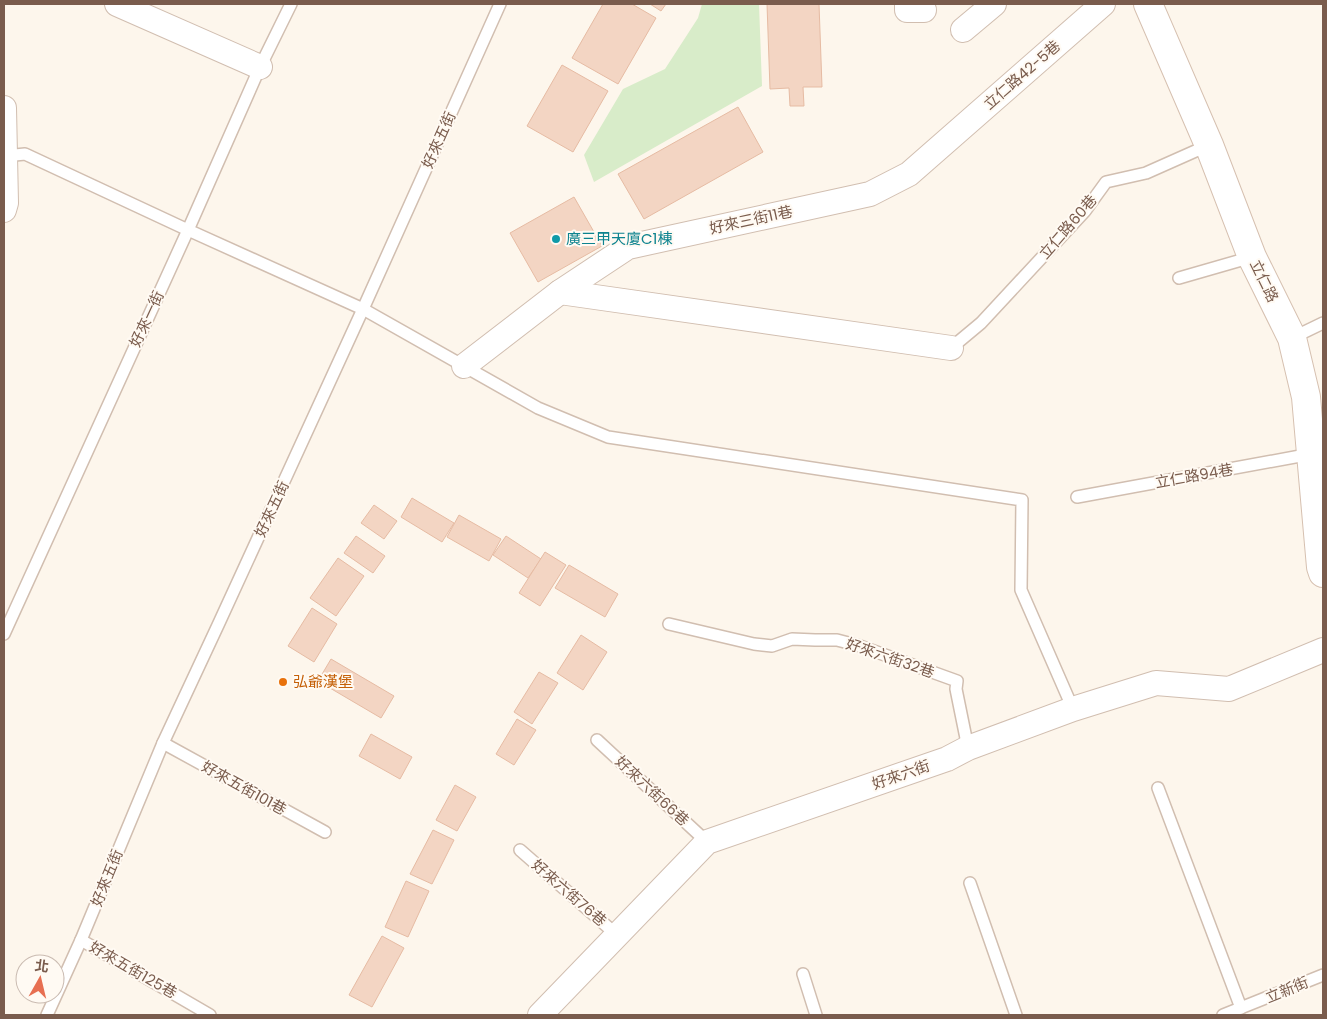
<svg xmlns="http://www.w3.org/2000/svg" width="1327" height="1019" font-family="Poppins,'Noto Sans TC',sans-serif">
<rect width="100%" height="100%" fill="#fdf6ec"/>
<path fill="#d8ecc9" d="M702,4H759L762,86L594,182L584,155L623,89L665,69L698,18Z"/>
<g fill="#f3d5c3" stroke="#e6bba3">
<path d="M603,4H632L656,18L618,84L572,58Z"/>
<path d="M650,4H666L661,11Z"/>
<path d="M767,4H819L822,87H803L804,106H790L789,88L770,89Z"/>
<path d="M562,65L608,91L573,152L527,126Z"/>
<path d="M738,107L763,152L644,219L618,174Z"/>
<path d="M574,197L602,246L538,282L510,233Z"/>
<path d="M412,498L454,523L442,542L401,517Z"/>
<path d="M374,505L397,521L384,539L361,523Z"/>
<path d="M459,515L501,539L489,561L447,537Z"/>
<path d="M356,536L385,556L373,573L344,553Z"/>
<path d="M506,536L541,559L528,578L493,555Z"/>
<path d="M545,552L566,565L540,606L519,593Z"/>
<path d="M338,558L364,576L336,616L310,598Z"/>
<path d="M569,565L618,594L605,617L555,588Z"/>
<path d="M312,608L337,624L314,662L288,646Z"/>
<path d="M581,635L607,652L583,690L557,673Z"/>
<path d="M331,659L394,696L381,718L318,681Z"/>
<path d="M539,672L558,683L532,724L514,712Z"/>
<path d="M517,719L536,730L514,765L496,754Z"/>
<path d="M371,734L412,757L400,779L359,756Z"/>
<path d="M455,785L476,797L457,831L436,820Z"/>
<path d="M433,830L454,840L432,884L410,874Z"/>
<path d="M406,881L429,891L408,937L385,927Z"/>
<path d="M382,936L404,948L372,1007L349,995Z"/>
</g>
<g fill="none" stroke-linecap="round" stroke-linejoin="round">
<g stroke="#d1beb0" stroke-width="14">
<g id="lane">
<path d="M5,156L25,154L188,230L363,309L538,408L608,437L1022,500L1021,590L1073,709"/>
<path d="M1179,278L1252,257"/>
<path d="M1292,338L1323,323"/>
<path d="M951,348L981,323L1085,211L1106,182L1146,173L1209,145"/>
<path d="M1077,497L1311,454"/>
<path d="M669,624L754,644L772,646L792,639L815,640H837L860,646L957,681L956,689L968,748"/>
<path d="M4,634L188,230L260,67L291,4"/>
<path d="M597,740L707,842"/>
<path d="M163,743L325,832"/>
<path d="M1158,788L1241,1008"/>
<path d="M520,850L618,936"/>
<path d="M970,883L1016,1015"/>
<path d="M81,940L210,1015"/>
<path d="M803,974L816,1015"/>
<path d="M47,1015L81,940L163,743L219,623L363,309L500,4"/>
<path d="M1223,1015L1323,975"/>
</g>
</g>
<g stroke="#d1beb0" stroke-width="26">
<g id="street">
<path d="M117,4L260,67"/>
<path d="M907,4V10H924"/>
<path d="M963,30L994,4"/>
<path d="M4,108L6,203L4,210"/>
<path d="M560,292L951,348"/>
<path d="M464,366L560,292L628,247L870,194L909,174L1103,4"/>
<path d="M540,1015L707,842L947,759L968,748L1073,709L1156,683L1229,689L1323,650"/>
</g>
</g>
<g stroke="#d6c0b0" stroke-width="30">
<path id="secondary" d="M1148,4L1209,145L1252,257L1292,338L1306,397L1321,567L1323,573"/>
</g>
<use href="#lane" stroke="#fff" stroke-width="11"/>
<use href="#street" stroke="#fff" stroke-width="24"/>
<use href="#secondary" stroke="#fff" stroke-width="28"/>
</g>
<circle fill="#0f9aa8" stroke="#fffaf3" stroke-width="2" cx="556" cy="239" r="5"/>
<circle fill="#e8710a" stroke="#fffaf3" stroke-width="2" cx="283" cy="682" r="5"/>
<g text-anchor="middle" stroke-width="4" stroke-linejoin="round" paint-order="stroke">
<g font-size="15" fill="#7a5c4d" stroke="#fffaf3">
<text transform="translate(1022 75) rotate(-41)" y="5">立仁路42-5巷</text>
<text transform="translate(439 140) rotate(-66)" y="5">好來五街</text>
<text transform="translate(751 220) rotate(-12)" y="5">好來三街11巷</text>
<text transform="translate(1068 227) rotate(-49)" y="5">立仁路60巷</text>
<text transform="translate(1264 281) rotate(64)" y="5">立仁路</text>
<text transform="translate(147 319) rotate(-65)" y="5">好來一街</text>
<text transform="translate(1194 476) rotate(-10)" y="5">立仁路94巷</text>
<text transform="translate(272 509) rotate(-65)" y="5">好來五街</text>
<text transform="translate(890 658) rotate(19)" y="5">好來六街32巷</text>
<text transform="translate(901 775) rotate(-19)" y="5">好來六街</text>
<text transform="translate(244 788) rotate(29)" y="5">好來五街101巷</text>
<text transform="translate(652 791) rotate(43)" y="5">好來六街66巷</text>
<text transform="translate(107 878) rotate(-68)" y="5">好來五街</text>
<text transform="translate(569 893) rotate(41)" y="5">好來六街76巷</text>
<text transform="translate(133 970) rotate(30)" y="5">好來五街125巷</text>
<text transform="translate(1287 990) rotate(-22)" y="5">立新街</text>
</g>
<g font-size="15" fill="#0d838f" stroke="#fffaf3" text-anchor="start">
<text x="566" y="244">廣三甲天廈C1棟</text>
</g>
<g font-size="15" fill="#c56008" stroke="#fffaf3" text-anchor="start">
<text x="293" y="687">弘爺漢堡</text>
</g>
</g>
<rect width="1327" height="1019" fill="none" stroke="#7a5c4d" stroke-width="10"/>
<g transform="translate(40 979) rotate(8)"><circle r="24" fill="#fffaf3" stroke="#cabbb1"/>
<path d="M0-4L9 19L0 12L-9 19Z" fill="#e76f51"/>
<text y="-8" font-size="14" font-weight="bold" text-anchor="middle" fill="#7a5c4d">北</text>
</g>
</svg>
